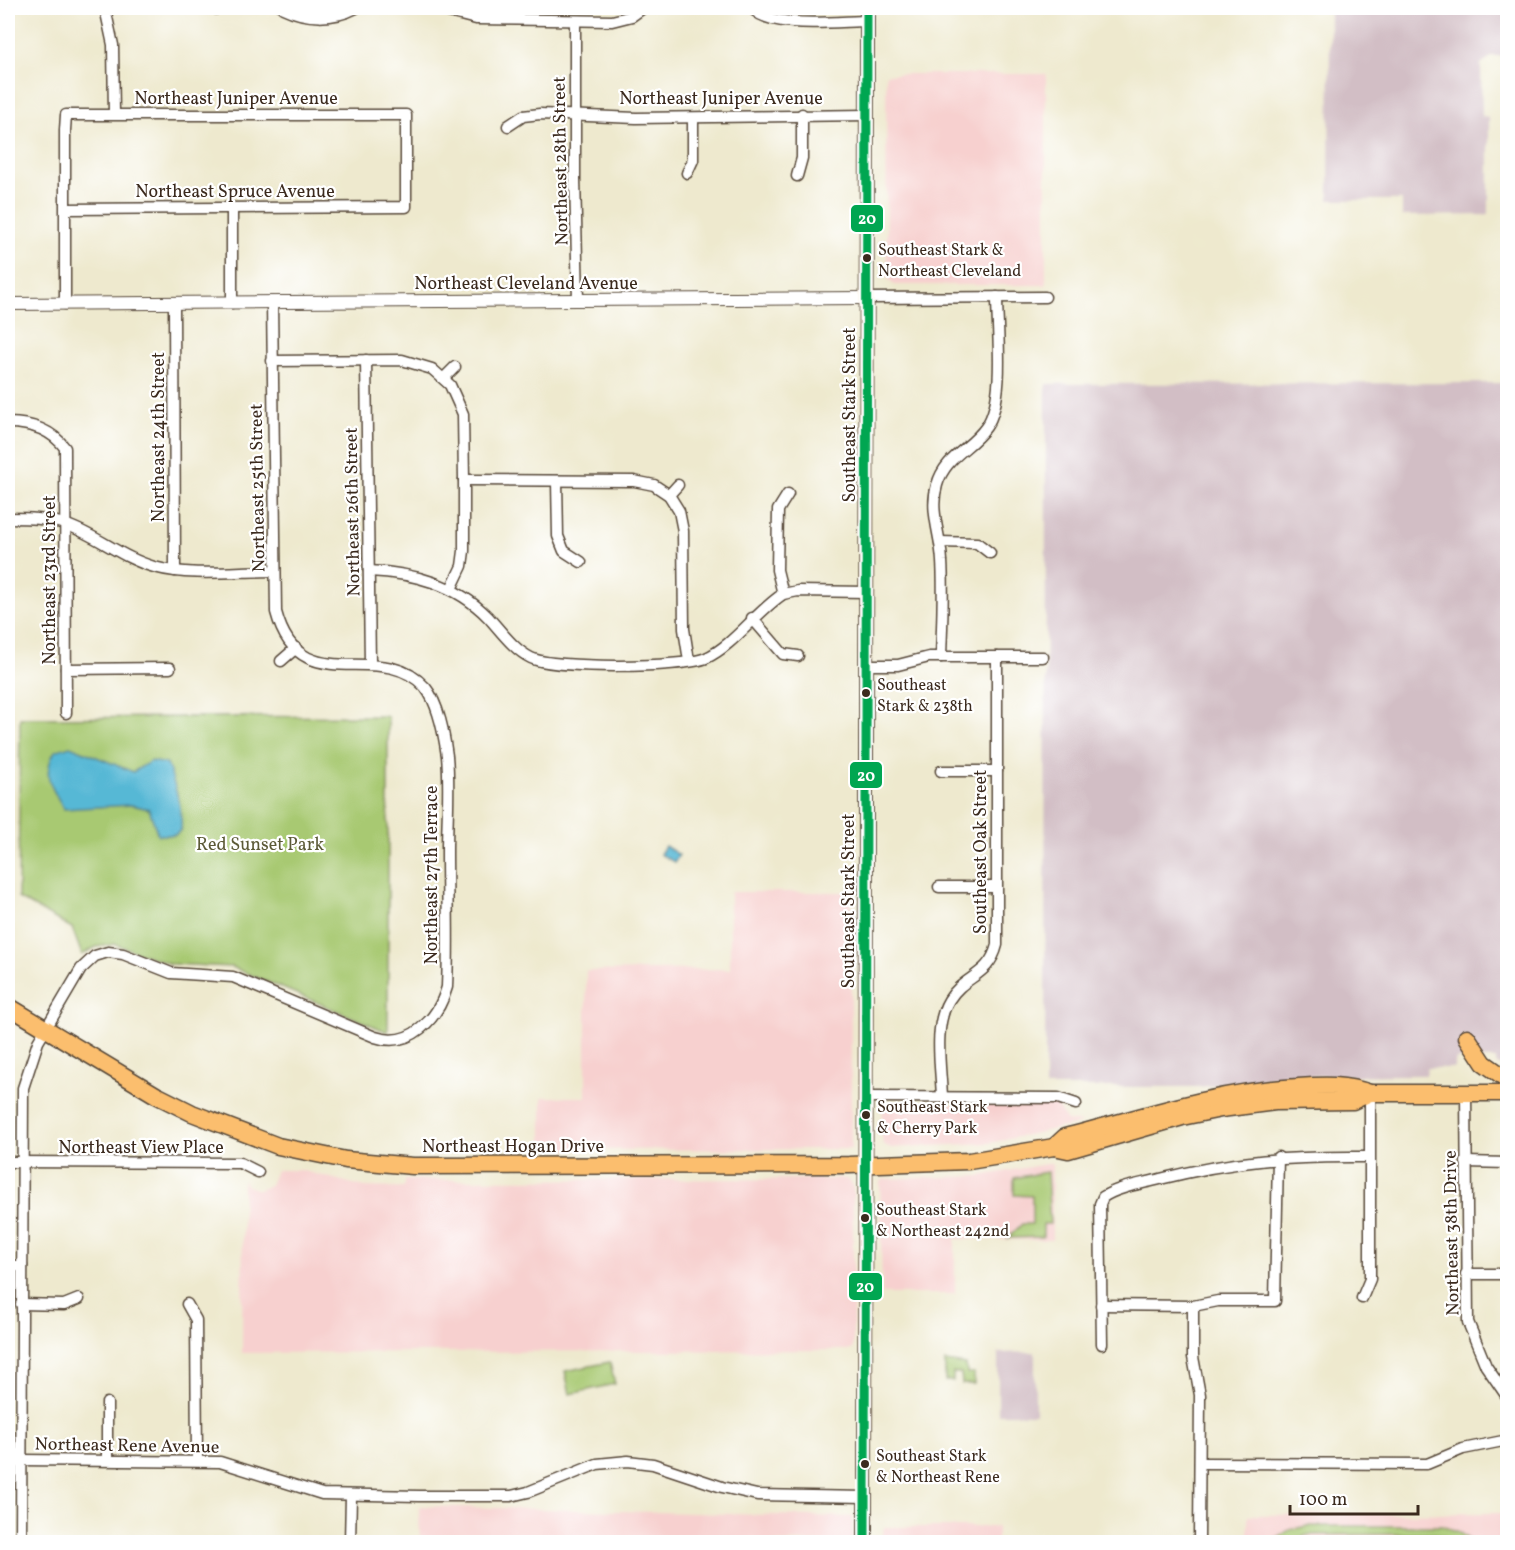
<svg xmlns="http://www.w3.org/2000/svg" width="1515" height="1550" font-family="Vollkorn,serif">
<rect width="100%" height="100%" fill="#fff"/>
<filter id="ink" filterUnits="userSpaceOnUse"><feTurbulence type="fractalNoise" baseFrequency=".0167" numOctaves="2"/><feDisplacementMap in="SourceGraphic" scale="12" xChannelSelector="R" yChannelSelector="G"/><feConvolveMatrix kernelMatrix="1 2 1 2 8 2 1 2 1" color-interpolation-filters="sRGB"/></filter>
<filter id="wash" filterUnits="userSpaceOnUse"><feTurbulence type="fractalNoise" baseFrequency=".008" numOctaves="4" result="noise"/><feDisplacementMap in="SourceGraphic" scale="24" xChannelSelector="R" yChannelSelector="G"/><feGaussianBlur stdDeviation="1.35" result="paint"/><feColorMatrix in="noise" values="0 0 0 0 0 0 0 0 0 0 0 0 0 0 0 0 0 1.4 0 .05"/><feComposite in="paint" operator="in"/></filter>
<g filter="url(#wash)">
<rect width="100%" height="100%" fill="#eee9ce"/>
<g fill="#f7d0cf">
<path d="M886,74H1046V285H894L887,278Z"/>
<path d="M730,892H851V1149L542,1150V1097H586V971L730,969Z"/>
<path d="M890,1104H1055L1067,1121L1083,1123L990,1143L891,1148L883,1144L882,1138V1113Z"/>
<path d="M1052,1163V1240L955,1239V1294H882L880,1183L884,1179L980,1176Z"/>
<path d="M276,1170H300L365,1187L404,1188V1180L847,1179L853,1188V1350L242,1353L243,1179L247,1186L259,1190L270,1185Z"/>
<path d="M419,1506L853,1517V1542H420Z"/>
<path d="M1507,1513V1542H1248V1515Z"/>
<path d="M884,1527H997V1542H882Z"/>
</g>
<g fill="#d2bec5">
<path d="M1330,8H1507V56H1492L1481,65L1482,116L1489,117V215L1402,216V200H1329Z"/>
<path d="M1507,383V1067L1496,1064V1059H1456L1454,1068H1427L1426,1075L1287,1076L1199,1087H1045L1046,384Z"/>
<path d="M1035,1352V1414H998V1353Z"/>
</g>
<g fill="#a8c972" stroke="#727a48" stroke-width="1.5">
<path d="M388,716V1032L232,967L170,964L115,944L96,947L82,955L72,928L18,898L20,718Z"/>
<path d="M1047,1172L1050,1224H1043V1237L1008,1238L1022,1224H1032V1196L1014,1195V1178Z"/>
<path d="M610,1362L615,1384L570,1394L565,1371Z"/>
<path d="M945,1362L966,1365L967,1373H974V1384H962L961,1373H953V1381H945Z"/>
<path d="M1307,1526H1442L1457,1531L1472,1542H1459L1436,1534L1308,1535L1287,1542H1272L1289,1530Z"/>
</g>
<g fill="#56b8d5" stroke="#48717a" stroke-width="1.5">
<path d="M70,746L133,772L151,761L167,764C174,782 183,811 181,830L175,835H158L149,809L131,805L64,809C51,786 41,776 55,751Z"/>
<path d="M665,846L679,855L674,862L660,854Z"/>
</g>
</g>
<g filter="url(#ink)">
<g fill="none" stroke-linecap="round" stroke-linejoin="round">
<g stroke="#564738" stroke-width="13">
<g id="minor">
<path d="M105,8L113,45L114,114"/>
<path d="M283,8C306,19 333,20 356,8"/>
<path d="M433,8L476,19L612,21L632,16L643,8"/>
<path d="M752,8C770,30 840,21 867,21"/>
<path d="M216,9L217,8"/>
<path d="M575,21V178L578,300"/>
<path d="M508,126L523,116L540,114L636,118L867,115"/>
<path d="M687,173L693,160V118"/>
<path d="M797,176L802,158V114"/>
<path d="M232,208V303"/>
<path d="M867,298L1045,297"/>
<path d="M174,303L175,571"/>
<path d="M65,304V130L66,115H406V207L65,209"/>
<path d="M366,360L370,664"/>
<path d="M272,361L402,360L432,369L450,385L463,414L464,480V551L462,566L451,589"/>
<path d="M444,378L455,367"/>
<path d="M8,423C30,423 51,429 65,448L66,713"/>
<path d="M464,480L634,481L654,485L669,495L679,511L683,531L684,629L689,661"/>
<path d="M557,481L558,536L564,551L581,562"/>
<path d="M669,495L678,485"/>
<path d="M8,518C27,518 48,518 67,525C98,536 122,558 154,567C191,577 235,571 274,571"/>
<path d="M940,542L977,543L990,553"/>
<path d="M369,571C414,573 456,584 488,617C501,631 513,649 531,658C553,669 683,668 706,658C734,645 756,612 783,594L798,591L867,592"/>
<path d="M783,594L777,570L778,510L788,494"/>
<path d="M752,618L783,654L798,656"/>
<path d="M941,657C942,625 944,593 942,561C941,535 929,511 937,485C945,456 971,449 986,427C1006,399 997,331 997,297"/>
<path d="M281,661L296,648"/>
<path d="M866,665H898L929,657H1043"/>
<path d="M66,669L170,668"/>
<path d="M941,771H997"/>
<path d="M939,887H996"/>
<path d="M1466,1093L1468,1322L1486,1366L1508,1398"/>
<path d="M866,1097L1058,1098L1076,1104"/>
<path d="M942,1097C941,1068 933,1026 949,1000C964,975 989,977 997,945V657"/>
<path d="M8,1162L240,1163L258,1172"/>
<path d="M1466,1162L1508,1163"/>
<path d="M8,1266H22"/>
<path d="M1466,1274H1508"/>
<path d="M1362,1298L1370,1279V1093"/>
<path d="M21,1304L64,1305L79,1299"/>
<path d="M187,1304L196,1320L197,1460"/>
<path d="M1101,1305L1193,1306L1218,1301H1275L1278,1157"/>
<path d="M1193,1306V1357L1200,1395L1199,1542"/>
<path d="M1102,1344L1100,1204L1103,1197C1118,1187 1141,1184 1160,1179C1235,1160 1292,1156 1369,1157"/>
<path d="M107,1403V1460"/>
<path d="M21,1460L220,1462L322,1494L419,1496H511L528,1492L597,1464L628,1461L653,1464L722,1487L757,1495L865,1497"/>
<path d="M1200,1463L1427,1464L1463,1449L1508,1440"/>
<path d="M21,1542L23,1088L38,1042L81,969L95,956L108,952L123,954L171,973L233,977L375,1037C410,1049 438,1019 447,987C449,942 447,896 447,851C447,820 450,787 447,756C444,734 439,704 425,687C379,636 300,703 276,612L272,302"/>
<path d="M350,1542L351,1496"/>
</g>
</g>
<g stroke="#564738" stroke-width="14">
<path id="tertiary" d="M8,304L867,298"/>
</g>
<g stroke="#564738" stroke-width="16">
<path id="secondary" d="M865,1542L867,8"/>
</g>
<g stroke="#564738" stroke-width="19">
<g id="trunk">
<path d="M8,1006L156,1095L192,1113L278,1146L346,1160L413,1166L849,1165L969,1161L1054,1147L1068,1150L1182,1117L1221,1109L1275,1102L1353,1101L1370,1093"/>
<path d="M1467,1037L1484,1063L1508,1080"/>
<path d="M1054,1147L1065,1137C1143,1117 1217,1091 1298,1087C1323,1085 1346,1084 1370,1093H1508"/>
</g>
</g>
<use href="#minor" stroke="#fff" stroke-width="10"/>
<use href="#tertiary" stroke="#fff" stroke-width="12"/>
<use href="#secondary" stroke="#fde5c5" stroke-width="14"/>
<use href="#trunk" stroke="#fbbe6e" stroke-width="16"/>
<g stroke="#fff" stroke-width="14">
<path id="bus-1" d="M865,1542L867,8"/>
</g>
<use href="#bus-1" stroke="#00a651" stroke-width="9"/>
</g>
</g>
<g fill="#3b2a1e" stroke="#fff" stroke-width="2">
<circle cx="867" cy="258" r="5"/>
<circle cx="866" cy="693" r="5"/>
<circle cx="866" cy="1115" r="5"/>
<circle cx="865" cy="1218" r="5"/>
<circle cx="865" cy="1464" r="5"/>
</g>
<g text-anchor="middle" stroke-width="4.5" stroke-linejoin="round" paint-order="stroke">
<g font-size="16" fill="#3b2a1e" stroke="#fff" text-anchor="start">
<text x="878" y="255">Southeast Stark &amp;<tspan x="878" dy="21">Northeast Cleveland</tspan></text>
<text x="877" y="690">Southeast<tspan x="877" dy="21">Stark &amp; 238th</tspan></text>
<text x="877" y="1112">Southeast Stark<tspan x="877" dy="21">&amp; Cherry Park</tspan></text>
<text x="876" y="1215">Southeast Stark<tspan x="876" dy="21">&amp; Northeast 242nd</tspan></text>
<text x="876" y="1461">Southeast Stark<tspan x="876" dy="21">&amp; Northeast Rene</tspan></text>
</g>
<g font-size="18" fill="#3b2a1e" stroke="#fff">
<text x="236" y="104">Northeast Juniper Avenue</text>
<text x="721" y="104">Northeast Juniper Avenue</text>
<text transform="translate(560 161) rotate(-91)" y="6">Northeast 28th Street</text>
<text x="235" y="197">Northeast Spruce Avenue</text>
<text x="526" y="289">Northeast Cleveland Avenue</text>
<text transform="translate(849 415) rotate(-90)" y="6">Southeast Stark Street</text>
<text transform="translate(158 437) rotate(-90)" y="6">Northeast 24th Street</text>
<text transform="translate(257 488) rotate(-91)" y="6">Northeast 25th Street</text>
<text transform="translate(352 512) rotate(-91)" y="6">Northeast 26th Street</text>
<text transform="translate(49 580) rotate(-90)" y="6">Northeast 23rd Street</text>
<text transform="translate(980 852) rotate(-90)" y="6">Southeast Oak Street</text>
<text transform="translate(431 875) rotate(-90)" y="6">Northeast 27th Terrace</text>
<text transform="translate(848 901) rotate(-90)" y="6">Southeast Stark Street</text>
<text x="513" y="1152">Northeast Hogan Drive</text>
<text x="141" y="1153">Northeast View Place</text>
<text transform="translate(1451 1233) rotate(-91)" y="6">Northeast 38th Drive</text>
<text transform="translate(127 1445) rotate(1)" y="6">Northeast Rene Avenue</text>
</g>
<g font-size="18" fill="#5c5a37" stroke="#fff">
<text x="260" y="850">Red Sunset Park</text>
</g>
</g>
<g stroke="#fff" stroke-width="2">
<rect x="850" y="204" width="34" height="29" rx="6" fill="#00a651"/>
<rect x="849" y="761" width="34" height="28" rx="6" fill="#00a651"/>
<rect x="848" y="1272" width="35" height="29" rx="6" fill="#00a651"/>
</g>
<g font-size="16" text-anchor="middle" font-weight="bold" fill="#fff">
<text x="867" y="224">20</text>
<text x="866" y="781">20</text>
<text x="865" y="1292">20</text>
</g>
<rect width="1515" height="1550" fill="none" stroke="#fff" stroke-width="30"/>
<path d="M1290 1505v9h128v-9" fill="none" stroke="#3b2a1e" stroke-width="3"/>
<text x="1299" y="1505" font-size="18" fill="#3b2a1e" stroke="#ffffff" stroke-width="4.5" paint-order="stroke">100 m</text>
</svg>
